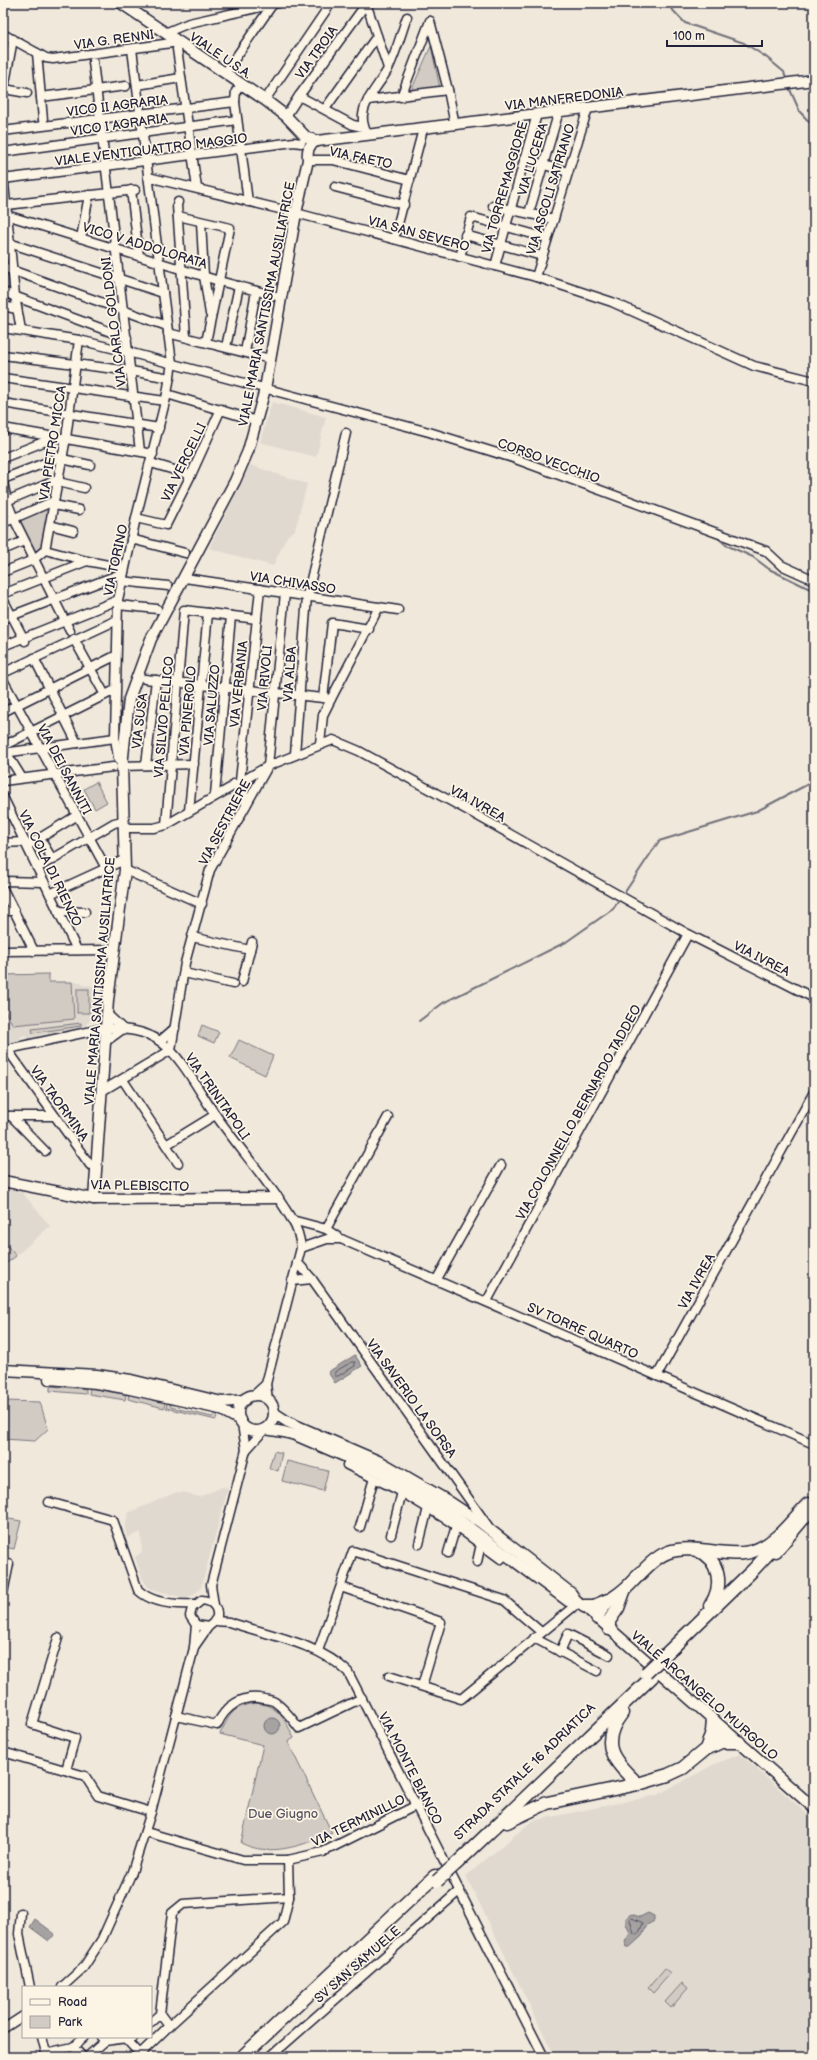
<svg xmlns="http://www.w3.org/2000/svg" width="817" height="2060" font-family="'Balsamiq Sans',sans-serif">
<rect width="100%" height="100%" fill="#efe8db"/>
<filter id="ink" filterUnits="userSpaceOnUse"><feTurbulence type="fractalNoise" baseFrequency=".025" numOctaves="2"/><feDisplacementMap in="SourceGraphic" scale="8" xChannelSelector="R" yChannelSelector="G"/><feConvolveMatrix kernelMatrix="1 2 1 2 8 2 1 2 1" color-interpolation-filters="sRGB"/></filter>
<g filter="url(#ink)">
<g fill="#e0d9cf">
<path d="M272,402L326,417L316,457L260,442Z"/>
<path d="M250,465L307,484L295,530L287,536L273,566L209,548Z"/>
<path d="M49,974V982H81L83,985L96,986L93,1017L82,1029L28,1040L27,1035L21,1036V1041L3,1044V975Z"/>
<path d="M3,1187L21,1191L50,1226L16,1256L3,1241Z"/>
<path d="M222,1487L228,1488L201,1588L193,1595L184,1598L149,1588L143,1580L135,1557L142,1552L141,1532L127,1538L125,1528L128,1513L177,1492L187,1493L199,1497Z"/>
<path d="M740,1754L814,1820V2057H555L466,1876L532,1821L657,1795L713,1765Z"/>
</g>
<g fill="#d1cbc3" stroke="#7a767f">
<path d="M431,46L440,88L410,93Z"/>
<path d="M50,508L42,550L34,551L20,520Z"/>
<path d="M96,782L107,802L95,809L84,789Z"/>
<path d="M49,974V982H72L74,1019L13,1025L3,1008V975Z"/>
<rect x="77" y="989" width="12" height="24"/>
<path d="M81,1023V1026L33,1033L32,1029Z"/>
<path d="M202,1025L219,1032L214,1043L198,1036Z"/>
<path d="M239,1040L273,1056L265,1075L230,1058Z"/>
<path d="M3,1241L16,1256L3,1266Z"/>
<path d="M50,1386L86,1389V1394L50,1391Z"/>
<path d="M90,1388L126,1394L125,1400L89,1394Z"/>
<path d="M129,1394L165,1402L164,1408L128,1399Z"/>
<path d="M3,1401L40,1402L48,1429L35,1441L3,1439Z"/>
<path d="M167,1403H170L171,1407L212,1417L215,1414H218L216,1420L166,1408Z"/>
<path d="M274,1451L282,1453L278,1471L269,1468Z"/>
<path d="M287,1461L328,1471L323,1491L282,1481Z"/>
<path d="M3,1518L21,1521L14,1549L5,1547L3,1555Z"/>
<path d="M256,1703C278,1705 285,1720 294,1738L288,1742L332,1833C304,1845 270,1858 241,1843L263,1745L220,1734C230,1714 233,1706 256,1703Z"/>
<path d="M665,1968L671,1973L653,1993L648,1988Z"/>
<path d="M682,1983L688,1988L671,2008L665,2002Z"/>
</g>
<g fill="#a6a2a2" stroke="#716f79">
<path d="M355,1355L362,1366L335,1383L328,1372Z"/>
<circle cx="272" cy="1726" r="8"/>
<path d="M648,1913L654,1916V1921L647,1925L642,1936L630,1947H627L625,1942L630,1933L626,1924V1918L631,1914L640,1917Z"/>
<path d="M35,1919L55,1934L49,1941L30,1927Z"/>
</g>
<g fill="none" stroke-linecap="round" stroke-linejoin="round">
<g stroke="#575564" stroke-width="1">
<path d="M352,1362H355V1366L338,1376H335V1372Z"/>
<path d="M632,1918L643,1923L639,1933L636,1935L634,1934L630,1920Z"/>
</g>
<g stroke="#716f79" stroke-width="2">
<path d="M666,3L685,23L744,43L766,57L784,72L786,79"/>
<path d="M788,85L800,112L814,127"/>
<path d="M414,432L470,449"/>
<path d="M476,451L529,468"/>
<path d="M717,537L726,545L753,557L769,569L814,591"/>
<path d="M623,895L659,841L757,811L814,781"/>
<path d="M419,1021L443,1003L566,942L613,909L620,899"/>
</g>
<g stroke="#22223b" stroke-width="11">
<g id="minor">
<path d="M366,3L388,68"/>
<path d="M165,33L189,23L279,3"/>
<path d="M3,34L46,58L53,59L179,42L177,49L197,188"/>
<path d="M132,49L172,363L167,394L136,518L118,600L115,738L118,758L122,766L194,764"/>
<path d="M37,53L43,120"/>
<path d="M93,62L140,451"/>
<path d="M225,73L272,5"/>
<path d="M137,85L181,78"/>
<path d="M242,85L236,91L235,102L248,202"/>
<path d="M4,89L27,93"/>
<path d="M448,90L455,125"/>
<path d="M3,94L13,39"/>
<path d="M299,96L353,125L363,127"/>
<path d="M41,97L126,86"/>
<path d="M401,97L430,21"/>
<path d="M265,100L331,3"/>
<path d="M368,100L448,90L430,21"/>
<path d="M325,109L377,36"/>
<path d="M286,116L299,96L366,4"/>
<path d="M3,131L235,102"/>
<path d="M368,135C352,110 376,91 388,69C396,53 401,34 407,17"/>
<path d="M3,152L237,120"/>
<path d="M524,159L568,172"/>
<path d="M308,160H333L410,180"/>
<path d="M3,173L15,296L21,330"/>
<path d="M148,177L296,213L536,277L612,302L754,366L814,381"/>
<path d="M3,179L294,142L301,143"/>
<path d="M335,187L404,205"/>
<path d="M131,190L139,256"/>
<path d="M178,202L177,205L186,337"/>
<path d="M7,205L135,190"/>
<path d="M493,206L554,219"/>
<path d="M529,213L559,111"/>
<path d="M3,214L219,281L280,297"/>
<path d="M178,216L230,228L206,342"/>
<path d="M201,222L204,276L210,314"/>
<path d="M465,235L542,256"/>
<path d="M81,238L89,195"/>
<path d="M394,239L423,129"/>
<path d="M3,241L163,293"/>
<path d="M460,257L471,217L547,238"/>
<path d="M495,266L537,114"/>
<path d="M3,267L167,326"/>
<path d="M536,277L588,108"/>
<path d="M3,292L127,338"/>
<path d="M3,306L17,309"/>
<path d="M3,328L79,340L128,352L429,432L513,458L766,551L781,565L814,580"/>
<path d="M168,333L270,359"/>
<path d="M226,347L239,286"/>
<path d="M245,352L256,291"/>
<path d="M3,355L131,371L170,378"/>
<path d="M3,378L165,401"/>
<path d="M167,394L257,421"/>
<path d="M3,403L159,428"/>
<path d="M3,428L153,454"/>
<path d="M3,458L56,437"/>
<path d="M62,459L90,465"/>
<path d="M151,463L191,475"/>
<path d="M3,479L63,456"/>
<path d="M3,482L7,501L14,519L70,631"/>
<path d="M58,482L84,488"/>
<path d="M4,502L59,479"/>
<path d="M54,505L79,510"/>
<path d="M136,518L166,525L191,475L221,409"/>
<path d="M3,523L54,501"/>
<path d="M50,525L73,531"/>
<path d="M131,539L185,553"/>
<path d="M3,550L24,541"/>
<path d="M45,550L66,438L79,340"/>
<path d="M45,550L87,561L124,568"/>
<path d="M3,572L33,560L45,550"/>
<path d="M185,578L398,610"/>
<path d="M121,581L168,586"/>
<path d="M3,594L87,561"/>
<path d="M3,599L25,641"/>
<path d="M118,605L157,609"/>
<path d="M3,619L123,573"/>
<path d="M74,639L105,695"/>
<path d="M3,646L118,600"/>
<path d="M34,658L77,743"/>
<path d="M3,673L117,620"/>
<path d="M145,679L323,698"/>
<path d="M3,680L106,868"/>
<path d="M331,699L379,607"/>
<path d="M3,712L115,656"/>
<path d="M320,744L323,715L331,699L323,698L332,623L369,629"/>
<path d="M3,746L115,690"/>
<path d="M4,749L22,778"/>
<path d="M3,753L115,738"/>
<path d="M295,754L307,596L346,433"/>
<path d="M146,765L156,680"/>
<path d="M3,781L113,767"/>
<path d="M240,781L260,589"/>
<path d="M234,784L243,790L246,805"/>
<path d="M215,795L231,616"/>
<path d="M3,797L77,950"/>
<path d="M189,811L208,613"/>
<path d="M166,825L184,610L257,619"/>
<path d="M123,828H154L166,825L268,766L333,740L359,751L467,810L688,934L814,998"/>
<path d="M40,839L53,860"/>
<path d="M3,843L25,842"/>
<path d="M27,846L76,816"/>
<path d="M37,868L114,823L122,821"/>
<path d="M125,870L202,904"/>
<path d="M3,881L44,882"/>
<path d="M3,889L34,951"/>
<path d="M50,894L124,860"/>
<path d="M3,911H14"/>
<path d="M58,911L85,912"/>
<path d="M192,937L250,950"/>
<path d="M3,951L114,950"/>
<path d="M184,973L233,984"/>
<path d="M242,982L252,942"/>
<path d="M107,1014L123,1029"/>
<path d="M160,1041L175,1028"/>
<path d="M105,1042L123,1029"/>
<path d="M7,1049L90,1165L96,1164"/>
<path d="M3,1050L106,1028C125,1029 145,1030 161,1042C183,1058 199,1092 215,1114C240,1150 270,1182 292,1220C297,1228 300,1238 301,1248L266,1384L268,1400"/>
<path d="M171,1050L185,963L210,870L268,766L285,593"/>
<path d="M123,1080L178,1163"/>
<path d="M102,1091L171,1050"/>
<path d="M3,1116H53"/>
<path d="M11,1116L45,1151"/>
<path d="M166,1145L215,1115"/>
<path d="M292,1220L326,1229L341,1239L814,1444"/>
<path d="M326,1229L388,1117"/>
<path d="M301,1248L327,1239H341"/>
<path d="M297,1262L312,1279L488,1526"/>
<path d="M437,1279L501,1165"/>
<path d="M292,1281L312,1279"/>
<path d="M487,1301L688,934"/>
<path d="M657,1376L814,1092"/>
<path d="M253,1396L266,1384"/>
<path d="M246,1450L265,1429"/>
<path d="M350,1458L347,1465L398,1490L449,1521L501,1559L505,1553"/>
<path d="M49,1502L113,1520L138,1590C152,1603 176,1605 194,1604"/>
<path d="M360,1527L374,1478"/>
<path d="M391,1535L402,1492"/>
<path d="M419,1544L428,1508"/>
<path d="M448,1553L456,1526"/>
<path d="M477,1562L481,1544"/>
<path d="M341,1587L441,1622L422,1686"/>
<path d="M3,1593L9,1564"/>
<path d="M214,1605L211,1585L246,1450L242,1424"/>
<path d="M215,1621L229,1622C268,1635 318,1643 348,1672L544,2057"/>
<path d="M58,1638L32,1724L75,1738L66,1770"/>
<path d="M534,1638L597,1671"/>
<path d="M194,1647L208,1627L213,1623L217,1617C218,1607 212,1601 202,1600L192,1608L190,1616L196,1625L208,1627"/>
<path d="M318,1651L353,1551L504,1600L541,1632"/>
<path d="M560,1652L568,1634L609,1655"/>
<path d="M389,1676L461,1699L578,1603"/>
<path d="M176,1716L217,1725C225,1706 243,1694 264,1699C268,1700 273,1700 276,1703C285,1709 292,1719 299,1728L362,1698"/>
<path d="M3,1752L85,1776L98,1796L151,1812"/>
<path d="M146,1832L243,1860H288L323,1852L417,1805"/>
<path d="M21,1913L19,1934L30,1987"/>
<path d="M62,1987L83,1968L102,1939L132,1872L151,1812L194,1648L196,1625"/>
<path d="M160,2014L172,1913L183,1904L289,1897L288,1860"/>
<path d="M169,2026L283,1922L289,1897"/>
<path d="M3,2029L23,2016"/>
<path d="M42,2037L47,2057"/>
<path d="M125,2038L140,2054L169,2026L160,2014L151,2022"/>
<path d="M105,2041L134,2037"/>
<path d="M73,2047L83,2057"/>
<path d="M46,2053L73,2047L84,2037"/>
<path d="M87,2057L105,2041L101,2037"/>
<path d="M270,2057L460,1890"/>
</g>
</g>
<g stroke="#22223b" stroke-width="13">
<g id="major">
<path d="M121,3L265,100L286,116L306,137L317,141L814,80"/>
<path d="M3,1181L94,1199L278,1198"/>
<path d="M94,1199L108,1000L125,870L122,766L129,699L151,639L235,481L248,451L265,389L296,213L308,160C307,150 308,145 317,141"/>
<path d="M3,1370L97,1375L131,1380L222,1402L245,1400"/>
<path d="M49,1379L96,1383L130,1389L220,1409L240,1420"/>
<circle cx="256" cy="1413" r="18"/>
<path d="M274,1413L288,1422L383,1463L445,1499L480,1522L571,1593L578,1603"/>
<path d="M265,1429L284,1432L295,1435L379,1471L446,1510L568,1601L584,1606L814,1808"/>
</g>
</g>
<g stroke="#22223b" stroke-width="15">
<g id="highway">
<path d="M697,1550C720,1560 724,1586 710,1606"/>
<path d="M776,1551L808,1513"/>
<path d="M584,1606H594L608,1600"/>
<path d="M597,1618C605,1599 615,1599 628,1586C663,1550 666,1545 717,1552C729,1553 742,1555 753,1551C776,1544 792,1520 808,1504"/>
<path d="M609,1629V1621L618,1608L625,1589"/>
<path d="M666,1654L753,1570L779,1542"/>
<path d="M622,1713C598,1744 613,1761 638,1784"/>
<path d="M709,1740L726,1732"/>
<path d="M706,1749L712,1732L713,1720"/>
<path d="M507,1822L547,1803L638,1784L668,1775L683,1768L706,1749L721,1742H739"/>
<path d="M457,1863L652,1677"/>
<path d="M242,2057L435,1876"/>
</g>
</g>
<use href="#minor" stroke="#fcf5e5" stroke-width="8"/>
<use href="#major" stroke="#fcf5e5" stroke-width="10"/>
<use href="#highway" stroke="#fcf5e5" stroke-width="12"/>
<g stroke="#22223b" stroke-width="15" stroke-linecap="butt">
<g id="highway-bridge">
<path d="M646,1673L666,1654"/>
<path d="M437,1881L457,1863"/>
</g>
</g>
<use href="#highway-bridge" stroke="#fcf5e5" stroke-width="12"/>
</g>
</g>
<g text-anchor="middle" stroke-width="3.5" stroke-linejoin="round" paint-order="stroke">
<g font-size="13" fill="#22223b" stroke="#fcf5e5">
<text transform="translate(114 39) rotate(-8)" y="5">VIA G. RENNI</text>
<text transform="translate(316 52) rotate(-54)" y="5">VIA TROIA</text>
<text transform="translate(221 55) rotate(34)" y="5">VIALE U.S.A.</text>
<text transform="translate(564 98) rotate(-7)" y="5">VIA MANFREDONIA</text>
<text transform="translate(117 105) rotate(-7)" y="5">VICO II AGRARIA</text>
<text transform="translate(119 124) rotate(-8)" y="5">VICO I AGRARIA</text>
<text transform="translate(151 149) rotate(-7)" y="5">VIALE VENTIQUATTRO MAGGIO</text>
<text transform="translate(361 157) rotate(12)" y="5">VIA FAETO</text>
<text transform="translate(532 159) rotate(-73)" y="5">VIA LUCERA</text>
<text transform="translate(504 187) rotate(-74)" y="5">VIA TORREMAGGIORE</text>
<text transform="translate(550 189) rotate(-73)" y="5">VIA ASCOLI SATRIANO</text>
<text transform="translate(419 233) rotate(15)" y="5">VIA SAN SEVERO</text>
<text transform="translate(145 245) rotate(17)" y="5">VICO V ADDOLORATA</text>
<text transform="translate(266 304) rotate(-79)" y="5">VIALE MARIA SANTISSIMA AUSILIATRICE</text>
<text transform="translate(113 322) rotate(-97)" y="5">VIA CARLO GOLDONI</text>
<text transform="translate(52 443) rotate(-81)" y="5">VIA PIETRO MICCA</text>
<text transform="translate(549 460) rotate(20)" y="5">CORSO VECCHIO</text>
<text transform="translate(183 462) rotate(-64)" y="5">VIA VERCELLI</text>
<text transform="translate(115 560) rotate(-78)" y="5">VIA TORINO</text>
<text transform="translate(293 582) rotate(9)" y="5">VIA CHIVASSO</text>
<text transform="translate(289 674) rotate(-86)" y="5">VIA ALBA</text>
<text transform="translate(264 678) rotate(-85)" y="5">VIA RIVOLI</text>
<text transform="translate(238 684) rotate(-84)" y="5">VIA VERBANIA</text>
<text transform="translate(211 705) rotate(-85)" y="5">VIA SALUZZO</text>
<text transform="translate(187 711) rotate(-85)" y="5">VIA PINEROLO</text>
<text transform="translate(163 717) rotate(-85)" y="5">VIA SILVIO PELLICO</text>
<text transform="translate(139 721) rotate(-83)" y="5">VIA SUSA</text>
<text transform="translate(65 769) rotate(62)" y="5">VIA DEI SANNITI</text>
<text transform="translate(478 803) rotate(29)" y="5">VIA IVREA</text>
<text transform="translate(224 822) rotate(-62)" y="5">VIA SESTRIERE</text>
<text transform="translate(51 868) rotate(64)" y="5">VIA COLA DI RIENZO</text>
<text transform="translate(762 958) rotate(27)" y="5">VIA IVREA</text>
<text transform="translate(99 981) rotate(-85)" y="5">VIALE MARIA SANTISSIMA AUSILIATRICE</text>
<text transform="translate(218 1096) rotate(55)" y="5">VIA TRINITAPOLI</text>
<text transform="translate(60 1103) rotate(54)" y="5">VIA TAORMINA</text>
<text transform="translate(578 1112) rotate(-61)" y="5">VIA COLONNELLO BERNARDO TADDEO</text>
<text transform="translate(140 1185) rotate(1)" y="5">VIA PLEBISCITO</text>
<text transform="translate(696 1281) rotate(-61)" y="5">VIA IVREA</text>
<text transform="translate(583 1330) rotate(24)" y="5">SV TORRE QUARTO</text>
<text transform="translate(412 1398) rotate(54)" y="5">VIA SAVERIO LA SORSA</text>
<text transform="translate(705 1695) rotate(41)" y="5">VIALE ARCANGELO MURGOLO</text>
<text transform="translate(411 1768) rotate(63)" y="5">VIA MONTE BIANCO</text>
<text transform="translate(524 1771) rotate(-44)" y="5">STRADA STATALE 16 ADRIATICA</text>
<text transform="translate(358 1820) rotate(-26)" y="5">VIA TERMINILLO</text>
<text transform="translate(357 1964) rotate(-41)" y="5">SV SAN SAMUELE</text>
</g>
<g font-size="13" fill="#575564" stroke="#fcf5e5">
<text x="283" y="1818">Due Giugno</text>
</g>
</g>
<rect width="817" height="2060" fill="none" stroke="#fcf5e5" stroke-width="16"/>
<rect x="8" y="8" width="801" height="2044" fill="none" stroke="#22223b" stroke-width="1.5" filter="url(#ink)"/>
<rect x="22" y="1986" width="130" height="52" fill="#fcf5e5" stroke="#a5a1a1"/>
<rect x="30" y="1999" width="20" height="6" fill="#fcf5e5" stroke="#a5a1a1"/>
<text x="58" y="2006" font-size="12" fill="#22223b">Road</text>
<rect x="30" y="2016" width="20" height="12" fill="#d1cbc3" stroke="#a5a1a1"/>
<text x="58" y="2026" font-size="12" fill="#22223b">Park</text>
<path d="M667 40v6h95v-6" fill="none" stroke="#22223b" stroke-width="2"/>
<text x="673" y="40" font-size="12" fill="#22223b" stroke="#fcf5e5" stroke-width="3" paint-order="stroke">100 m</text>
</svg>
